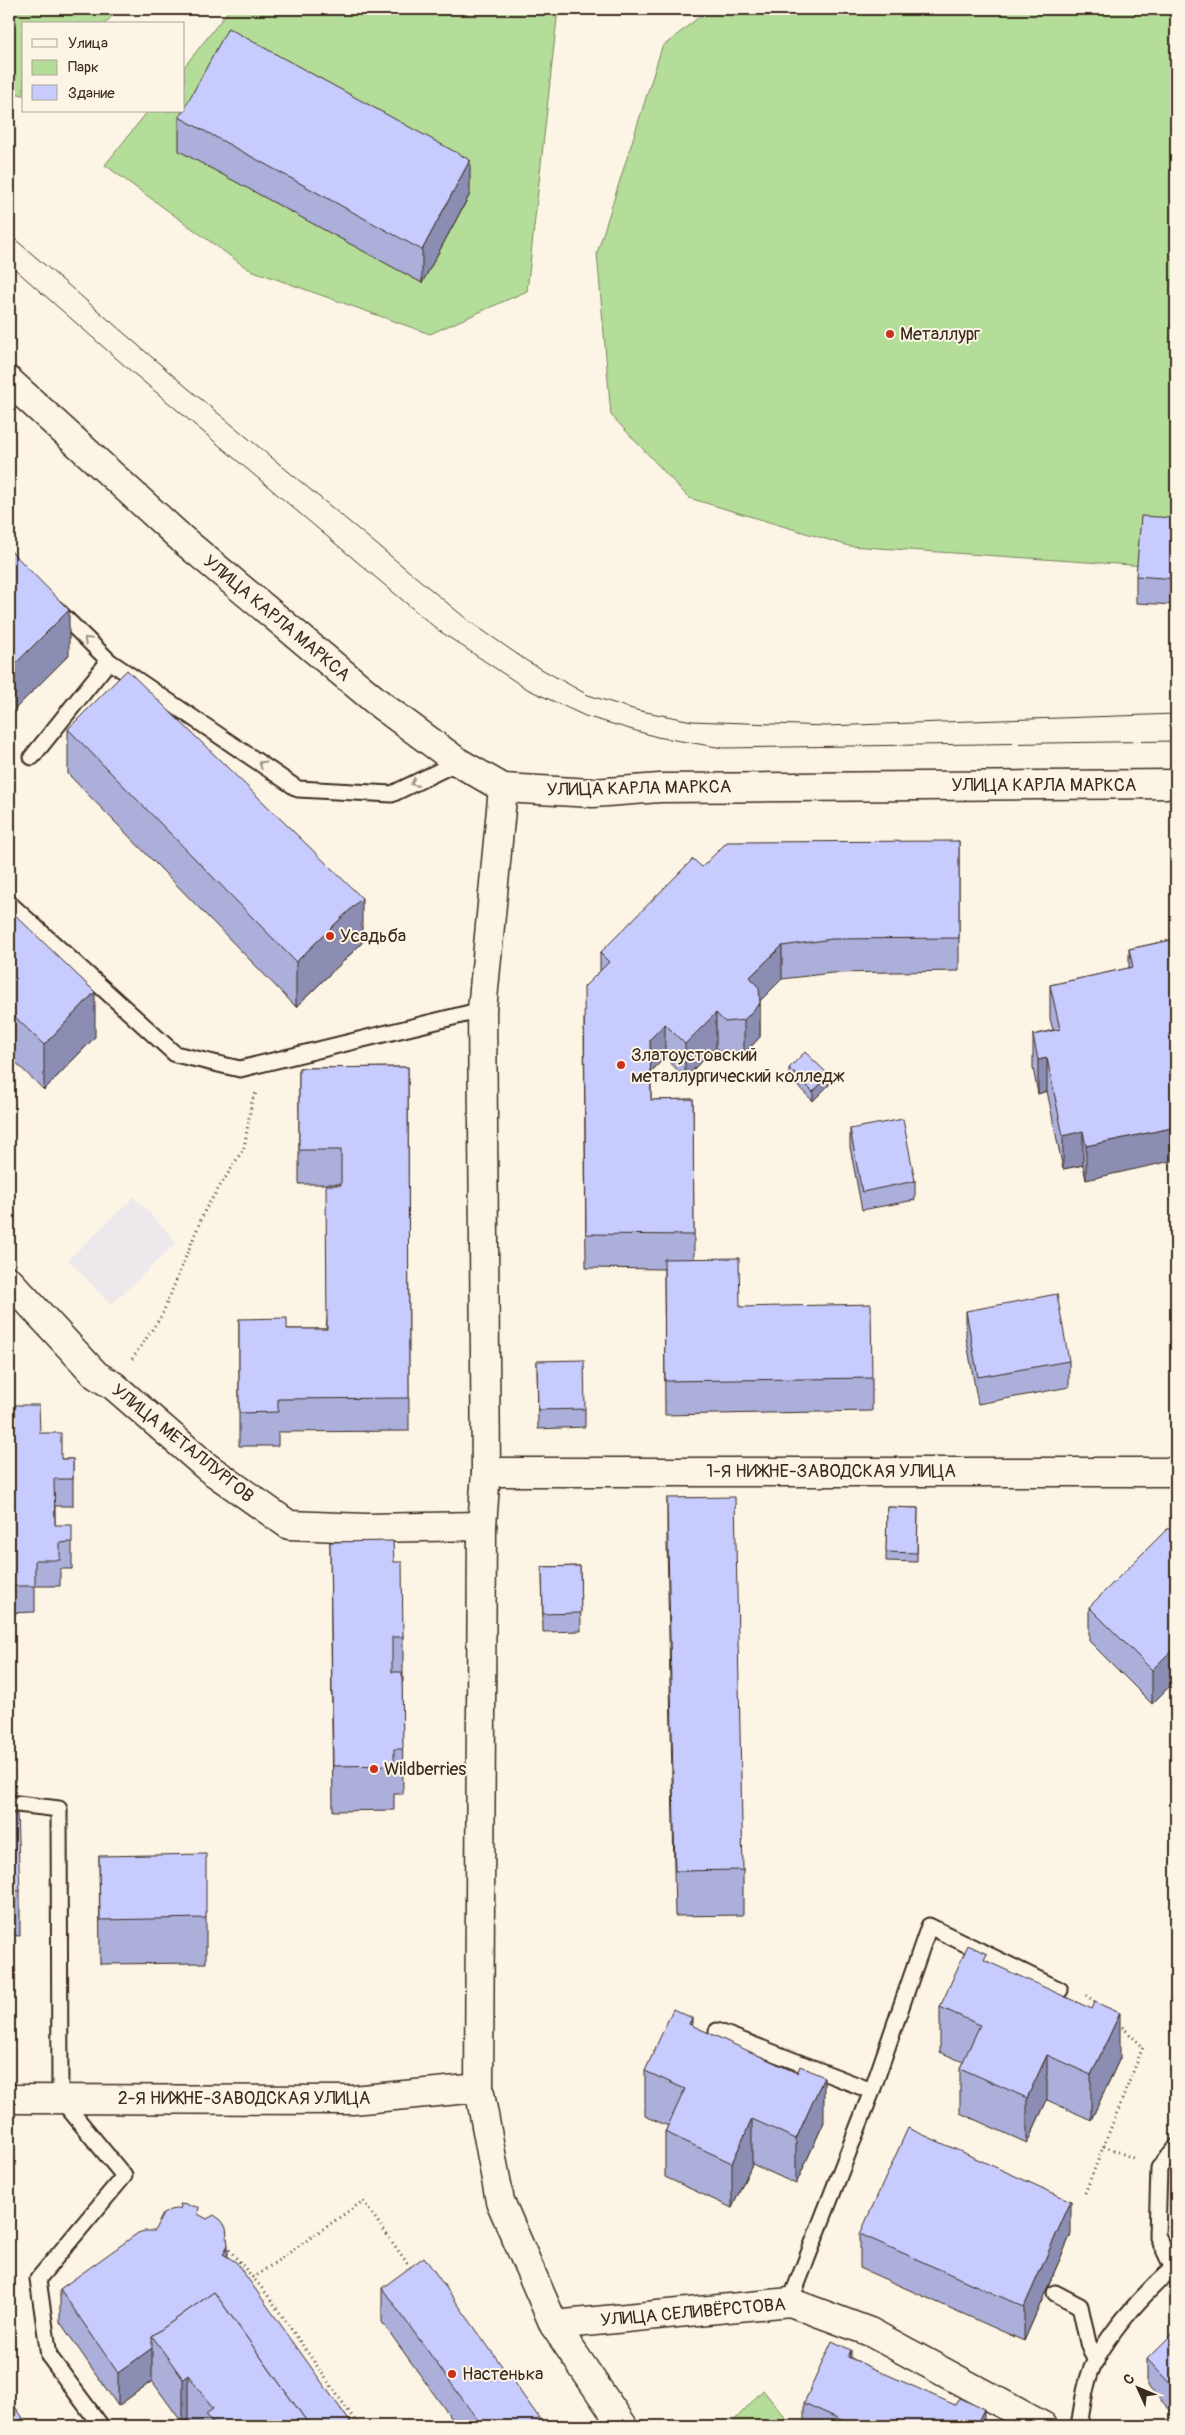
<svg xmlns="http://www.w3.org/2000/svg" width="1185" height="2435" font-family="Pangolin,sans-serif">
<rect width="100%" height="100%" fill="#fcf5e5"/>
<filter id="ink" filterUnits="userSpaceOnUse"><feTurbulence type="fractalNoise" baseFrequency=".02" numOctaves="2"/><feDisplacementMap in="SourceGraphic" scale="10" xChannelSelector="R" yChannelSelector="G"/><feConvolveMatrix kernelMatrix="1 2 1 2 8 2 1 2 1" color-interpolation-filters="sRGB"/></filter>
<g filter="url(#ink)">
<path fill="#ece8ec" d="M134,1197L177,1242L111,1305L68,1260Z"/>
<g fill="#b5dd9a" stroke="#78845c">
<path d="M9,9H118L105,24H24V95H22L9,91Z"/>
<path d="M230,9H558L527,291L430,334L248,269L105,165L148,111H184V67Z"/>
<path d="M709,9H1176V568L849,546L689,498L611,415L597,253L662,47Z"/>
<path d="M763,2390L786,2419L781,2426H729Z"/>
</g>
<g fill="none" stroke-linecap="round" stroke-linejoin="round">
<g stroke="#3b2a1e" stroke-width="19">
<g id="lane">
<path d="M55,608L109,661L298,789L392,794L458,762"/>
<path d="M32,757L109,661"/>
<path d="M9,903L175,1054L240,1069L482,1010"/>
<path d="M9,1803L59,1809L60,2098L124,2176L38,2279L49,2356L101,2426"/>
<path d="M717,2031L872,2091L790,2302"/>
<path d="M872,2091L929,1926L1060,1990"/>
<path d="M1176,2147L1159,2168L1157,2235L1176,2275"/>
<path d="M1055,2293L1080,2306L1088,2343L1096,2362"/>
<path d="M1079,2426C1082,2409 1084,2390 1090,2373C1103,2338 1145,2292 1173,2268"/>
</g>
</g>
<g stroke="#3b2a1e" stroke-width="31">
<g id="street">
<path d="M9,1281L96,1375L114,1386L207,1467L289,1525L365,1528L482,1526"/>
<path d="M486,1472H1176"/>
<path d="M554,2325L790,2302L870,2332L1043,2426"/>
</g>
</g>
<g stroke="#3b2a1e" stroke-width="31">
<g id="secondary">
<path d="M9,381L183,540L382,706L458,762L503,788L593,793L660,788L1176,784"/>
<path d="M503,788L482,1010L486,1472L482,1526L479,2088L500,2201L554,2325L623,2426"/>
<path d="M9,2099L352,2100L479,2088"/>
</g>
</g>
<g stroke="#3b2a1e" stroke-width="3" stroke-dasharray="1 4" stroke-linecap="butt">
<path d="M9,1342L18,1339"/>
<path d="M132,1359L162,1315L205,1210L244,1148L252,1100L256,1093"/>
<path d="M1086,1995L1096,2003"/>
<path d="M1104,2146L1135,2159"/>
<path d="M1085,2193L1143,2047L1116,2021"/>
<path d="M226,2246L266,2293L359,2426"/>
<path d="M253,2278L363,2201L412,2270"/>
</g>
<use href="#lane" stroke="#fcf5e5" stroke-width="15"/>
<use href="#street" stroke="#fcf5e5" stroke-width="28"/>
<use href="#secondary" stroke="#fcf5e5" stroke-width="28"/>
<g stroke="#3b2a1e" stroke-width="1">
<path d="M9,234L190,390L469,621L527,661L588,695L636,710L692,721L826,726L1176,714"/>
<path d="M9,264L125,366L438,630L525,688L585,716L657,737L723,748L1176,741"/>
</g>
</g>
<g fill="#abafda" stroke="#3b2a1e">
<path d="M179,117L470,194L422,283L179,151Z"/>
<path d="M1176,518V605L1136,603V576Z"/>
<path d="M68,729L362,943L296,1007L68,774Z"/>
<path d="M959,841V971L832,973L782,979L760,1001V1037L744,1054L725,1056L716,1047L685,1078L665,1057L651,1072V1100L693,1099L694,1258L740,1307L872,1378V1411L665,1415L664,1269L586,1268L584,1020L600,971V953L702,867Z"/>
<path d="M9,909L95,1037L44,1090L9,1056Z"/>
<path d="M1176,939L1086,1180L1083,1165L1063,1169L1047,1091L1038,1094L1033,1068V1035L1053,1030L1050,1019V985L1129,968V949Z"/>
<path d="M408,1067L409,1431L278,1432V1446H239V1319L287,1329H326L341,1184H299V1068Z"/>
<path d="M789,1068L829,1085L813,1101L789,1078Z"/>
<path d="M850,1129L915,1181V1200L862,1210L850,1147Z"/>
<path d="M966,1311L1069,1361V1387L978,1404L966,1337Z"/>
<path d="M537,1361L585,1409V1427L538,1429Z"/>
<path d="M9,1405L40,1433L61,1459H73V1506H55V1525L72,1542V1569H60V1586H35V1612L9,1613Z"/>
<path d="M667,1498L743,1870V1915L675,1916L667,1543Z"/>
<path d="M887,1507L918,1508L917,1562L886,1561Z"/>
<path d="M1176,1536V1680L1152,1704L1089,1641V1607Z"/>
<path d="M330,1542L394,1562L403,1637V1682H402L403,1794H394V1810L333,1811Z"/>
<path d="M580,1566L581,1631L543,1632L542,1567Z"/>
<path d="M9,1814L20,1891V1936L9,1935Z"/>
<path d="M99,1856L206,1918V1963L100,1964Z"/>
<path d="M987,1961L1120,2058L1091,2120L1047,2100L1027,2143L960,2113V2068L963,2062L940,2052V2007Z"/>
<path d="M692,2026L824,2122L796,2184L752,2164L732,2208L665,2177V2132L668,2126L645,2116V2071Z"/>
<path d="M199,2215L228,2257L353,2426H193L188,2420L183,2424L152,2381L118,2406L60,2322V2289Z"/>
<path d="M860,2234H1071L1024,2341L860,2268Z"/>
<path d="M382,2288L545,2426H457L382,2322Z"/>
<path d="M1176,2330V2416L1147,2386V2359Z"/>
<path d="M851,2358L984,2426H804V2403Z"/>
</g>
<g fill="#8b8eb2" stroke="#3b2a1e">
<path d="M470,160V194L422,283V250Z"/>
<path d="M69,610V655L9,715V670Z"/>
<path d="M362,898V943L296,1007V962Z"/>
<path d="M782,946V979L750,1011V977Z"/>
<path d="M95,992V1037L44,1090V1045Z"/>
<path d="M760,1003V1037L744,1054V1020Z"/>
<path d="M716,1013V1047L685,1078V1044Z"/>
<path d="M665,1024V1057L650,1073V1039Z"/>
<path d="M1047,1058V1091L1038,1094V1060Z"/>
<path d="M829,1075V1085L813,1101V1092Z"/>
<path d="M1176,1127V1160L1086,1180V1146Z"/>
<path d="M1083,1131V1165L1063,1169V1136Z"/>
<path d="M1176,1646V1680L1152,1704V1670Z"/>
<path d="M1120,2013V2058L1091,2120V2075Z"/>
<path d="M692,2018V2063L689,2024Z"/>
<path d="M1047,2055V2100L1027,2143V2098Z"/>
<path d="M824,2077V2122L796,2184V2139Z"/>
<path d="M752,2119V2164L732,2208V2163Z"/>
<path d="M1071,2201V2234L1024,2341V2307Z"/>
<path d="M228,2245V2279L223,2254Z"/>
<path d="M152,2348V2381L118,2406V2373Z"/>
<path d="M851,2350V2395L848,2357Z"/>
<path d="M188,2375V2420L183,2424V2379Z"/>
<path d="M984,2409V2426H976Z"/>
<path d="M23,2418V2426H12Z"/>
</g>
<g fill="#c7cbfe" stroke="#3b2a1e">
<path d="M228,28L470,160L422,250L179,117L183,111H184V109Z"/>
<path d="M1141,516L1176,518V579L1136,576Z"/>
<path d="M9,549L69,610L9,670Z"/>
<path d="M127,670L362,898L296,962L68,729Z"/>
<path d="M959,841V938L832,939L782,946L750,977L759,988L760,1003L744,1020L725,1022L716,1013L685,1044L665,1024L650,1039L651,1100L693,1099L694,1235L586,1234L584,987L609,962L600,953L693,859L702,867L727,842Z"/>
<path d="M9,909L95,992L44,1045L9,1011Z"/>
<path d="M1176,939V1127L1086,1146L1083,1131L1063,1136L1047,1058L1038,1060L1033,1035L1060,1029L1050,985L1133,967L1129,949Z"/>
<path d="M805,1052L829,1075L813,1092L789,1068Z"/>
<path d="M408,1067L409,1398L278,1399V1412L239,1413V1319L287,1318V1329H327L326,1185H341V1150H299V1068Z"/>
<path d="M903,1119L915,1181L862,1192L850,1129Z"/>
<path d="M739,1258L740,1307L871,1304L872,1378L665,1381L664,1259Z"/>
<path d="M1057,1294L1069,1361L978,1377L966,1311Z"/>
<path d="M584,1360L585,1409L538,1410L537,1361Z"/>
<path d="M9,1405H39L40,1433H61V1459H73V1479H54L55,1525H72V1542L60,1543V1560H35V1586H9Z"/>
<path d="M735,1497L743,1870L675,1871L667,1498Z"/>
<path d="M887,1507L918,1508L917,1553L886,1552Z"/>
<path d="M1168,1528L1176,1536V1646L1152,1670L1089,1607Z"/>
<path d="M393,1541L394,1562H402L403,1637H392V1672H402L403,1749H394V1765L333,1766L330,1542Z"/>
<path d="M580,1566L581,1613L543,1614L542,1567Z"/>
<path d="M9,1814H17L20,1891L9,1890Z"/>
<path d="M206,1854V1918L100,1920L99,1856Z"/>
<path d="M968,1945L987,1954L984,1960L1092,2009L1095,2002L1120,2013L1091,2075L1047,2055L1027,2098L960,2068L980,2025L940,2007Z"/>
<path d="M673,2009L692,2018L689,2024L797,2073L800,2066L824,2077L796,2139L752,2119L732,2163L665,2132L685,2089L645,2071Z"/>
<path d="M908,2128L1071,2201L1024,2307L860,2234Z"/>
<path d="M180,2204L199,2207L198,2214L207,2219L214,2215L221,2220L226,2227L228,2245L223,2254L236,2262L353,2426H310L214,2292L152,2336V2348L118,2373L60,2289L138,2233L144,2231H154L163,2214L170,2210L181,2208Z"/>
<path d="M424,2257L545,2426H482L382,2288Z"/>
<path d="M214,2292L310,2426H215L206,2414L213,2409L188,2375L183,2379L152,2336Z"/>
<path d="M1176,2330V2390L1147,2359Z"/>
<path d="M832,2341L851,2350L848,2357L955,2405L959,2398L984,2409L976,2426H842L844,2421L804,2403Z"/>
<path d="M9,2398L23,2418L12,2426H9Z"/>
</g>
<defs><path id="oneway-chevron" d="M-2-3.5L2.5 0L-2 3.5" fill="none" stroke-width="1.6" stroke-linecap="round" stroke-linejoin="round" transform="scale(1.25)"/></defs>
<g stroke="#9c9082">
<use href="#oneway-chevron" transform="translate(87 640) rotate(-135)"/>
<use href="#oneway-chevron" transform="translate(262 764) rotate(-146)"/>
<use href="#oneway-chevron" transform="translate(414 783) rotate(154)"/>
</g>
</g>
<g fill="#c8321e" stroke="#fcf5e5" stroke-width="2">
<circle cx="890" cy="334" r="5"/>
<circle cx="330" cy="936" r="5"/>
<circle cx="621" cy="1065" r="5"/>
<circle cx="374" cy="1769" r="5"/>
<circle cx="452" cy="2374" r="5"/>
</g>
<g text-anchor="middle" stroke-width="4" stroke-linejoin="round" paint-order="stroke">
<g font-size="18" fill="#3b2a1e" stroke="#fcf5e5" text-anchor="start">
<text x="900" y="340">Металлург</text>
<text x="340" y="942">Усадьба</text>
<text x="631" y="1061">Златоустовский<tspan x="631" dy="21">металлургический колледж</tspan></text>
<text x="384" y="1775">Wildberries</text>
<text x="462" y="2380">Настенька</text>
</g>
<g font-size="18" fill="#3b2a1e" stroke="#fcf5e5">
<text transform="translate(277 618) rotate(40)" y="6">УЛИЦА КАРЛА МАРКСА</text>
<text x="1044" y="791">УЛИЦА КАРЛА МАРКСА</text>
<text transform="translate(639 788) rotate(-1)" y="6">УЛИЦА КАРЛА МАРКСА</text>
<text transform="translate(183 1443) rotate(39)" y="6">УЛИЦА МЕТАЛЛУРГОВ</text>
<text x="831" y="1477">1-Я НИЖНЕ-ЗАВОДСКАЯ УЛИЦА</text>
<text x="244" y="2104">2-Я НИЖНЕ-ЗАВОДСКАЯ УЛИЦА</text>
<text transform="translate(693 2312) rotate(-5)" y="6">УЛИЦА СЕЛИВЁРСТОВА</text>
</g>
</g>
<rect width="1185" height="2435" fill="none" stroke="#fcf5e5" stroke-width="30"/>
<rect x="15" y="15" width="1155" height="2405" fill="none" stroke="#3b2a1e" stroke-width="2" filter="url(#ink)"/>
<rect x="22" y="22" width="162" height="90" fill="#fcf5e5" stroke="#afa495"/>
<rect x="32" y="39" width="25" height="8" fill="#fcf5e5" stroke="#afa495"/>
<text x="68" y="48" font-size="15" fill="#3b2a1e">Улица</text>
<rect x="32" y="60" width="25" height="15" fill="#b5dd9a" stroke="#afa495"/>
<text x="68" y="72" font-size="15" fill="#3b2a1e">Парк</text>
<rect x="32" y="85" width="25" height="15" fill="#c7cbfe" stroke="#afa495"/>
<text x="68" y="98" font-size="15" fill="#3b2a1e">Здание</text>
<g transform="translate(1138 2388) rotate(314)" stroke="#fcf5e5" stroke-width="4" paint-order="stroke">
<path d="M0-4L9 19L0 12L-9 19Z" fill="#3b2a1e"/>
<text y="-8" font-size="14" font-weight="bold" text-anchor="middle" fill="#3b2a1e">С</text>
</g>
</svg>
